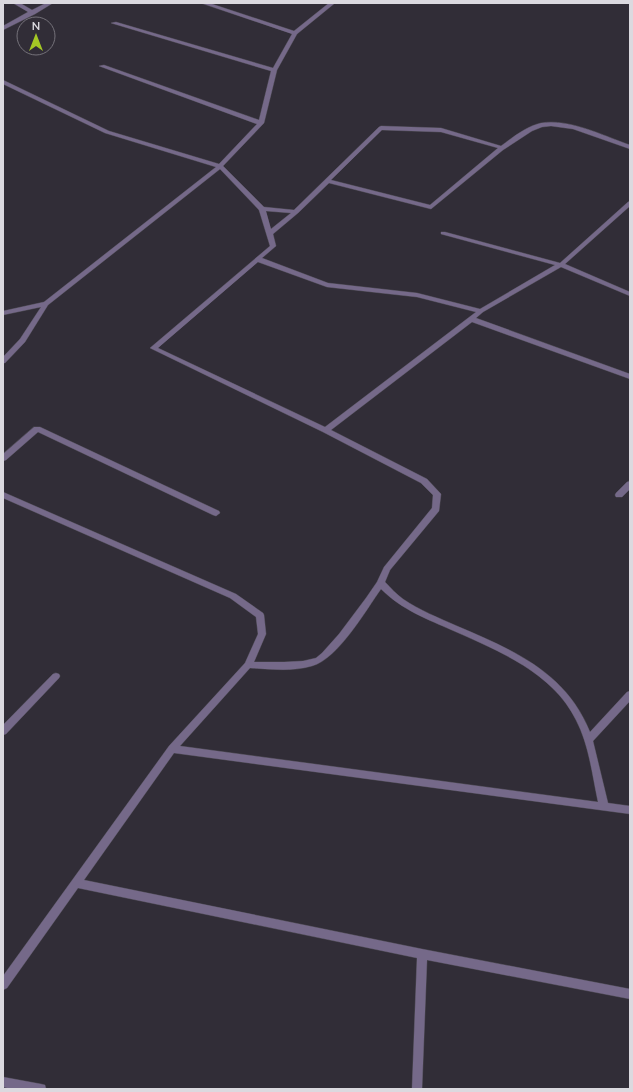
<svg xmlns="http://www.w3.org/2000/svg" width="633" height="1092" font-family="Lato,sans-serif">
<rect width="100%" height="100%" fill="#312d37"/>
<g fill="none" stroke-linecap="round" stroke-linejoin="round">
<g stroke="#4c4952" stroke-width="1">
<g id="minor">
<path d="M13,3H20L32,10L46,3H53L35,14L3,30V26L28,12Z"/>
<path d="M201,3H209L294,31L329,3H335L297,34L277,70L264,123L223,166L264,207L294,210L379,127L381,126L441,128L501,146C513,137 527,126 541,123C569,118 604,136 630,145V149L573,129L551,126L542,127L532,131L503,150L431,209L329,183L298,213L273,234L276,246L262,258L328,283L417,293L480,309L555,265L441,234V232H445L560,263L628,202L630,201V206L565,264L630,292V296L561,267L483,312L476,318L630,374V379L472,322L331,430L427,479L441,494L439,511L390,570L385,582C391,588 396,594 403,599C419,610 439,618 457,626C513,650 566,672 590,732L627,692L630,691V701L593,741L608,803L630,806V814L174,753L84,880L422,949L630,989V999L427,960L422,1089H412L417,958L78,888L7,988L3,990V976L169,746L245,663L258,634L256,617L230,598L3,498V492L236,594L263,613L264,615L266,634L254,662H284L303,661L316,658L322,653L339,634L366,598L377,582L384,567L432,508L433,495L421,483L323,432L150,348L270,246L259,210L220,169L48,305L25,342L5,363H3V357L20,339L41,307L3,315V311L44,302L216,167L105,133L3,84V80L109,131L219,164L257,124L99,66L104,65L259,120L271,71L111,23L116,22L273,68L292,34ZM382,130L441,132L498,148L430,205L331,180ZM266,211L291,213L271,229ZM258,262L327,287L417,297L476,312L325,427L158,348ZM381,589C402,610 427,619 454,631C499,651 553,673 576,720C589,745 592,774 598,802L180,746L250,668C270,669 292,672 312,666C338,659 366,610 381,589Z"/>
<path d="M34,427H40L219,511L220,513L216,516L213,515L38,432L6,460L3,461V454Z"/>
<path d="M630,481V489L622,497H616L615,495L616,493L627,482Z"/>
<path d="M56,673L59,674L60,676L59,678L6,734L3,735V725L53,674Z"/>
<path d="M3,1077L41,1084L45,1085L46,1089H11L3,1087Z"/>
</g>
</g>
<use href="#minor" fill="#756989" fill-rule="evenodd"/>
</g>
<rect width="633" height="1092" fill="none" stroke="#dbd9df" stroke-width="8"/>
<g transform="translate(36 36)"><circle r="19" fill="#312d37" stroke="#75727a"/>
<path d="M0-3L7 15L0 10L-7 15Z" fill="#a4c825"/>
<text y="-6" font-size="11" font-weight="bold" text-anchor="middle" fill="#dbd9df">N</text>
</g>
</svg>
